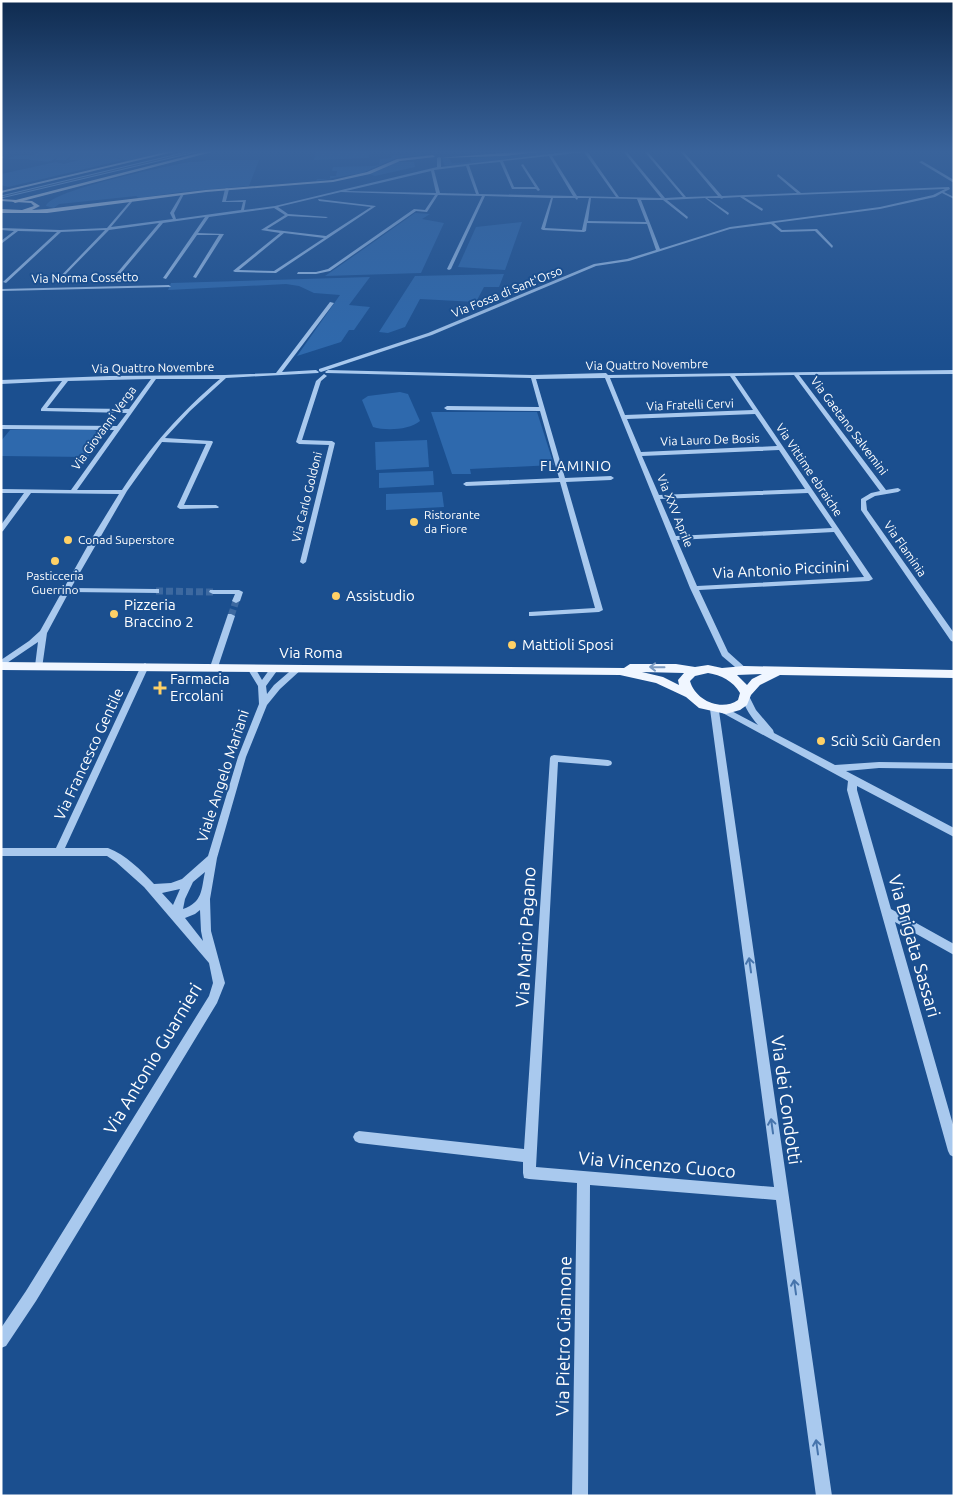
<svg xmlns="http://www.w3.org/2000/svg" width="955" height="1497" font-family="Ubuntu,sans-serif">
<rect width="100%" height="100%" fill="#1b4f8f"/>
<g fill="#2e69ad">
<path d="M41,151H171L128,161L105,154L123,160L8,187L1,185V174L56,162L64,164L79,160H68L75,153L66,160H55L62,154C47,166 46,160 29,160L30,159H8C18,152 31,159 41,151Z"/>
<path d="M316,151H369V158L314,160Z"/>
<path d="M549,151L555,153L449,166L444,165L442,158H449L452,163L471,162L470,158L511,156Z"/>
<path d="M427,154L396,158L362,173L316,181L317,179H330V176H336L337,171H332L333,167L374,166L379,165L380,159L391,158L394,155Z"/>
<path d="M207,160H259L249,186H247L181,192L139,198L136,196L59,204L54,208L46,206C51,190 164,167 184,163C192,161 200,163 207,160Z"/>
<path d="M397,162H414L415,167L375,176L370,174Z"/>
<path d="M415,213L430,214L422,219L444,223L421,273L325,276Z"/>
<path d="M522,222L505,270L458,267L476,227Z"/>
<path d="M504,274L499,287H484L476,302L420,299L405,327L388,333L379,332L415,276Z"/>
<path d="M370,277L349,305L370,307L354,330H349L341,342L297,356L340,295L314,293L299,286L286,284L168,290L171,283Z"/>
<path d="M400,392L408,394L420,421C409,430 386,431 373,427L362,400L368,396Z"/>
<path d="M431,412H537L554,465L470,469L471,474H452Z"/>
<path d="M10,430H94L102,435L88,457L1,456V441Z"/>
<path d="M427,440L429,467L376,470L375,442Z"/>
<path d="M433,471L434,485L379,488V473Z"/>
<path d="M442,492L444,507L386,510V494Z"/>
</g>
<path fill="#3c6290" stroke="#9cc4f0" d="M191,151H200L1,198V196Z"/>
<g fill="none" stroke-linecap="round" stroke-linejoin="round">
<g stroke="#3d69a0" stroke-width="7" stroke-dasharray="7 3" stroke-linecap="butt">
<path d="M156,591L213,592"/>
<path d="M231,616L236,601"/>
</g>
<g fill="#a9c9ee" fill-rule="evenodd">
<path d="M574,151H587L619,197L661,198L623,151H626L665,198L683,197L644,151H647L686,197L718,196L680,151H683L722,196L797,193L777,176L778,174L801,193L949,187L950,189L944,192L954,197V199L942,193L935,197L880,209L774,223L782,230L817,229L833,246L832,248L815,231L781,232L771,224L730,229L629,261L596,266L432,335L321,372L319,371V369L428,333L594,264L627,259L656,250L647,224L587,223L586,231L584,232L543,230L541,229L551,198L485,196L451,269L449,270L447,269L482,196L438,195L427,212L416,211L330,271L316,274H297L298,272H316L328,269L414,209L425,210L435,195L341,192L278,207L288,214L328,217L326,218L288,216L267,229L326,236L371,207L319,201L318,199L376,206L276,273L235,272L233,271L280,233L261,230L285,215L274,208L209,217L198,233L224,234L196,278L193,277L219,235H197L166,279L163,278L205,217L163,223L115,280L112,279L159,223L109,230L58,282L57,280L105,230L61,232L6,283L3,282L57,232L18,231L1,244V241L14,231L1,230V228L60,230L107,228L131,200L132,202L111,227L173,219L170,213L182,193L184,194L174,213L176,219L241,210L243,202H222L225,189L227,188L229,189L226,201L246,200L244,210L275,206L437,167V158L439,157L441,158V167ZM583,152H584L616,197L577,196L552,156ZM549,156L573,196L479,194L469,165L500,162L512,189H536L538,191L540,190L523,164L521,165L535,187H514L503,161ZM466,166L476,194L440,193L434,170ZM431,171L436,193L346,191ZM945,189L933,195L880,207L730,227L660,249L641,200H663L687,219L688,217L667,200L705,198L728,215L729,213L707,198H720L722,199L723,198L740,197L762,211L763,209L744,197ZM553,198H575L577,200L578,198H589L582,230L545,228ZM591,198L637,199L646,222L588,221ZM284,233L324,238L274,271L239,270Z"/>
<path d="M1,156L4,157L1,159Z"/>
<path d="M922,161L954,180V183L919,162Z"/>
<path d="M169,285L171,287L1,291V289Z"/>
<path d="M330,302L334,303L282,372L316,370L319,372L318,373L226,378L190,411L165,438L212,441L213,442L184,505H216L219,507L218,508L180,509L177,507L206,444L162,442L127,491L71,588L156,589H159V593L69,592L47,633L42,668H36L35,666L38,642L1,667V660L29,641L40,631L92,538L119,494L31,493L3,531L1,532V525L24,493H1V489L71,490L114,430L1,429V425L117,426L127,413L41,411V409L62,381L1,384V380L110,376L225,375L276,373ZM151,379L129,409L47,408L68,381ZM156,379H220C180,413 151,446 122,490H77Z"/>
<path d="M328,370L533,375L606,373L608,375L954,370V374L799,375L886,490L898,488L901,490L898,492L875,496L866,501L867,510L954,633V642L951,641L861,510V499L871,493L880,491L794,375L735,376L873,579L869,581L699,590L728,652L748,670L744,673L741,672L722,656L690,588L605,378L536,379L565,478L611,476L614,478L611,480L566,482L603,610L599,612L532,616H529V612L595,608L560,482L466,486L463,484L466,482L559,478L540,411L447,410L444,408L447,406L539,407L531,378L326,373L325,372ZM730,376L753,410L625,415L610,378ZM755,414L777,446L641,452L627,419ZM779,450L805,489L659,495L642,456ZM808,493L832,528L676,536L660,499ZM834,532L864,577L697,586L677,540Z"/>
<path d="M324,374L327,376L321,381L302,440L332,441L335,443L306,562L303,564L300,562L329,445L299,444L296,442L316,381Z"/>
<path d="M210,590H239L243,592L240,601L236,603L232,601L235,594H213L209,592Z"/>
<path d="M228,614H231L235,616L218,667L214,670L210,667Z"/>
<path d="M145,663L149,666L65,848H108C126,855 141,870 154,884L171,883L182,879L208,856L238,757L259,704L258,686L247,668L248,666H254L262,680L272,666H278L279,668L266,686L267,694L274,685L296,666L299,665L303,668L280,689L267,705L246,757L217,858L210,899L211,931L225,983L217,1003L36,1301L6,1346L1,1348V1328L26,1291L209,996L213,983L209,963L144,887L116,862L107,856H1V848H56L141,666ZM205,872C201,890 203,902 183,909L185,899L193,882ZM180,889L173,905L162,893ZM200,910L201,931L203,941L185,918L195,914Z"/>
<path d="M746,695L749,696L756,710L773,730L774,733L835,765L879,762L954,763V769L879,768L846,771L954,828V837L857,786V790L891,909L954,944V955L895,922L954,1128V1157L950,1155L948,1151L847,790L848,781L719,711L832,1496H816L776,1200L590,1185L588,1496H572L577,1183L529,1179L524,1178L523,1173V1162L359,1143L355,1141L353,1137L355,1133L359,1131L524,1149L550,758L551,756L554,755L608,760L611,761L612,763L611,765L608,766L558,762L536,1167L774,1187L710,709L714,706L718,708L721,706L724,707L758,725C751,717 745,708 742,698Z"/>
</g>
<g fill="#f0f6ff" fill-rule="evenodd">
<path d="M170,151H178L1,193V191Z"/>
<path d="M530,151H546L505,156L438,158Z"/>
<path d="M433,155L435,157L400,161L370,174L333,182L206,192L47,213H1V209L22,210L34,206L31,203L1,201V199L32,201L40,206L32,210L47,209L206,190L333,180L367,172L397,159Z"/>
<path d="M1,662L624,668L630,664H676L695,667L708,665L722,668L744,666L954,670V678L780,675L760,685L751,695L747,705L740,710L726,714L699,708L686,697L656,683L620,675L1,670ZM642,672L684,673L678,680L679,685L663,677ZM708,673C721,675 733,681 740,693L738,700C721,712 695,700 690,681L695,676ZM762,674L752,679L747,685L737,675Z"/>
</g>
<path fill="#fff" fill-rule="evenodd" d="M207,151H216L15,203L12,201Z"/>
</g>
<defs><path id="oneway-shaft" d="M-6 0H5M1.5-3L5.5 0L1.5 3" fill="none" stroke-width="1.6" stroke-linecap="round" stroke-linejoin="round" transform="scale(1.25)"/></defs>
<use stroke="#7b9ac1" href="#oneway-shaft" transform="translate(657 667) rotate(-179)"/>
<g stroke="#4674ac">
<use href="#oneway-shaft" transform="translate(750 965) rotate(-98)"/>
<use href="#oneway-shaft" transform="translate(772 1126) rotate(-98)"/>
<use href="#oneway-shaft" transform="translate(795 1287) rotate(-98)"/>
<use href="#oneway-shaft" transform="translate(817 1447) rotate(-98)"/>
</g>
<linearGradient id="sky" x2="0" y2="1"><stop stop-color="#0f2b4f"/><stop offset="0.42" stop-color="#39639b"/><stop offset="1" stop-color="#39639b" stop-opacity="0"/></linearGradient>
<rect width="955" height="361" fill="url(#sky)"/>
<g fill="#ffd166" stroke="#1b4f8f" stroke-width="2">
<circle cx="414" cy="522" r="5"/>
<circle cx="68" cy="540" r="5"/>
<circle cx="55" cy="561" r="5"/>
<circle cx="336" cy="596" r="5"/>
<circle cx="114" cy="614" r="5"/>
<circle cx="512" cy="645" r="5"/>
<path d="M157.5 680.5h5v5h5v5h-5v5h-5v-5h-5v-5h5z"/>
<circle cx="821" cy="741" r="5"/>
</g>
<g text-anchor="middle" stroke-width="4" stroke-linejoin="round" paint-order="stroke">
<g font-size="12" fill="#fff" stroke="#1b4f8f">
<text transform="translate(85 278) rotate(-1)" y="4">Via Norma Cossetto</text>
<text transform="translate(507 292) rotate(-22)" y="4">Via Fossa di Sant'Orso</text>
<text transform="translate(647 365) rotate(-1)" y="4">Via Quattro Novembre</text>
<text transform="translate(153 368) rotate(-1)" y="4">Via Quattro Novembre</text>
<text transform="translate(690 405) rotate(-2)" y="4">Via Fratelli Cervi</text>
<text transform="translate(849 426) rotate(53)" y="4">Via Gaetano Salvemini</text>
<text transform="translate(104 428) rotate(-54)" y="4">Via Giovanni Verga</text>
<text transform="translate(710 440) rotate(-2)" y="4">Via Lauro De Bosis</text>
<text transform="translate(809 470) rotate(56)" y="4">Via Vittime ebraiche</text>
<text transform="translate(307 497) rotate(-76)" y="4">Via Carlo Goldoni</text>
<text transform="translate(675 511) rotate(68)" y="4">Via XXV Aprile</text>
<text transform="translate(905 549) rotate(55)" y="4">Via Flaminia</text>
</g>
<g font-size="12" fill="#fff" stroke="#1b4f8f" text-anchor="start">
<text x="424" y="519">Ristorante<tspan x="424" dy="14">da Fiore</tspan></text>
<text x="78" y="544">Conad Superstore</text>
<text x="55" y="580" text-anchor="middle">Pasticceria<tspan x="55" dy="14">Guerrino</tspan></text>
</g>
<g font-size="14" letter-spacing="1" fill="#fff" stroke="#1b4f8f">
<text x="576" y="471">FLAMINIO</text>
</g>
<g font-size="15" fill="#fff" stroke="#1b4f8f">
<text transform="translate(781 570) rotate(-3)" y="5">Via Antonio Piccinini</text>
<text x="311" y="658">Via Roma</text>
<text transform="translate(89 754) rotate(-65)" y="5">Via Francesco Gentile</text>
<text transform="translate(223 776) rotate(-72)" y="5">Viale Angelo Mariani</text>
</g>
<g font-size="15" fill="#fff" stroke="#1b4f8f" text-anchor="start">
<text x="346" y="601">Assistudio</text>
<text x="124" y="610">Pizzeria<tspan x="124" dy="17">Braccino 2</tspan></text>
<text x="522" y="650">Mattioli Sposi</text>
<text x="170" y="684">Farmacia<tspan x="170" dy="17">Ercolani</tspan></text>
<text x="831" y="746">Sciù Sciù Garden</text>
</g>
<g font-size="18" fill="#fff" stroke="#1b4f8f">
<text transform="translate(526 937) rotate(-87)" y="6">Via Mario Pagano</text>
<text transform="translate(914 946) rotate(74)" y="6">Via Brigata Sassari</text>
<text transform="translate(153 1059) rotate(-59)" y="6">Via Antonio Guarnieri</text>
<text transform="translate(786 1100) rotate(82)" y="6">Via dei Condotti</text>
<text transform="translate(657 1165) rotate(5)" y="6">Via Vincenzo Cuoco</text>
<text transform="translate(564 1336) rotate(-89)" y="6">Via Pietro Giannone</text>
</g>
</g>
<rect width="955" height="1497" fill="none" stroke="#ffffff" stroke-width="5"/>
</svg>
